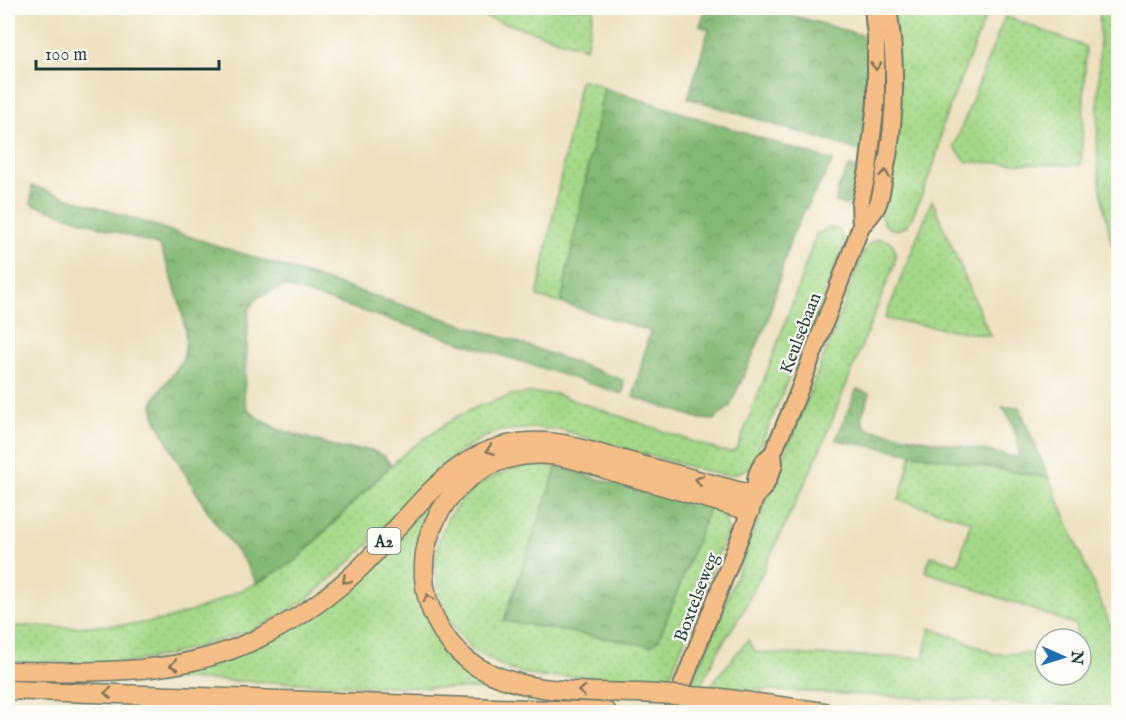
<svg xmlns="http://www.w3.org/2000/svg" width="1126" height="720" font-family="'IM FELL English',serif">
<defs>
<pattern id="grass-dots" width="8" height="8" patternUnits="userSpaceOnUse" patternTransform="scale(1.5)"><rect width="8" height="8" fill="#a5d988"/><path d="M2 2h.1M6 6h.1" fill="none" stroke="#8ebb76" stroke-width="1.8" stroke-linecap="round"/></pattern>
<pattern id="forest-crowns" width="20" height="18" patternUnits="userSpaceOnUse" patternTransform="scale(1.5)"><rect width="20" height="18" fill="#84b974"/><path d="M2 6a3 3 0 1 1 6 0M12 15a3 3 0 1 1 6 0" fill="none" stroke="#6b9860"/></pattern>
</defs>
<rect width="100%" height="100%" fill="#fdfcf7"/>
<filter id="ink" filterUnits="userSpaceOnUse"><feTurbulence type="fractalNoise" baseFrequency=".0167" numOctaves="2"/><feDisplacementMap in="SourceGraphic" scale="12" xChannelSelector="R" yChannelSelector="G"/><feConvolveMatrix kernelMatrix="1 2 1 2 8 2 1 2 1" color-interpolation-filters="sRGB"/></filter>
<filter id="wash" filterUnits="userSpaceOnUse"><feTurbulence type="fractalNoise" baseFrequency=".008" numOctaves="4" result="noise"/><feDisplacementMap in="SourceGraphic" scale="24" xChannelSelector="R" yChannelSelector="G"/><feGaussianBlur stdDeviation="1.35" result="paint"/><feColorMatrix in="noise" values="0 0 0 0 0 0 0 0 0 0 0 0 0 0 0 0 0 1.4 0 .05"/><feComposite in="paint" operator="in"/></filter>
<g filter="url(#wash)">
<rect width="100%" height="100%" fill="#ede1c0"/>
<g fill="url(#grass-dots)" stroke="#628b5e" stroke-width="1.5">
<path d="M456,8H594L586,48Z"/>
<path d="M893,8H989L942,126C941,155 922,193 911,220C902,234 885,232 881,216Z"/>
<path d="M1099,8H1118V268C1109,234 1101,200 1098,164C1095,112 1102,60 1099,8Z"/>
<path d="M1005,16L1086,47L1081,165L967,162L954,147Z"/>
<path d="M580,80L592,82L604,88L561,303L537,297Z"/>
<path d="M932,200L990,336L885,319Z"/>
<path d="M830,228L839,230L845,244L752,466C738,474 732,476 717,474L594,440L560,429L532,428L499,431L480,439L458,453L430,477L362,551L310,597L277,618L247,632L172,654L134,662L102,664L8,662V626L75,627L136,624L168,619L204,607L257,583L295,561L334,523L387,469L411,448L456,417L479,406L512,395L529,393L555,394L721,451L731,452L737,449C765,378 792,307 816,234Z"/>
<path d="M878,239C895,239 897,250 894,265L825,438L807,479L745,608L719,649L700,687L689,712H681L802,413L863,254L869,244Z"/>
<path d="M912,453L1049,478L1118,644V708L709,687L748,640L755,652L782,654L923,658L930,628L972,644L994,654L1045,653V675H1081V639H1076V625L925,571L931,556L958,564L971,521L899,500Z"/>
<path d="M530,465H543L557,467L505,621L659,639L710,506L724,515L728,530L667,684L575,676L542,677L510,670L474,651L453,627L440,600L435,567L439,539L448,518L464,496L486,480L510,470Z"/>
<path d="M442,488L444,492L421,606L499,684V690L150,678V674L282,632Z"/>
</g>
<g fill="url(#forest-crowns)" stroke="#527b54" stroke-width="1.5">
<path d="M706,8H766L861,35L873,62L867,153L688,98L709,29L700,26Z"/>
<path d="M604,88L833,161L801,217L790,240L767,323L730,406L714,420L701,419L633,397L650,331L561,303Z"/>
<path d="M850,166L864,171L857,201L845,205L836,202L838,188Z"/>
<path d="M32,186L526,345L623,380L624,388L623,394L284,286L258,297L249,309L244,396L247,408L258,418L277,429L340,448L371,450L384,456L391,465L295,561L257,583L245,562L212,518L174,455L154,415L153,404L155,398C163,385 175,373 182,360C195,333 170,273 160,246L31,204Z"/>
<path d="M857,389L870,394L862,415L863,424L868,429L1018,457C1022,442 1011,419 1002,407H1019L1049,478L836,440Z"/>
<path d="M557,467L642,491L710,506L659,639L651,646L504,621Z"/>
</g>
</g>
<g filter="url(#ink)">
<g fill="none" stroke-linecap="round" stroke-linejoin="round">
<g stroke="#677665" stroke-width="20">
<g id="major">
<path d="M861,226L860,204L868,170L876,103V37L873,8"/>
<path d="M756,496L765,486L774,465L773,453L797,396L861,226C866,221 872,215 876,208C881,199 882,187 884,177C896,122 897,63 888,8"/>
<path d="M672,712L756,496C754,476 758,465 773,453"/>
</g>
</g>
<g stroke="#677665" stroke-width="21">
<g id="highway">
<path d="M8,671C97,671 178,678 261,637C300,618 330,597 361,567C422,506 462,427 563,444L756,496"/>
<path d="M8,690L607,712"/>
<path d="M640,693C583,691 517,695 468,661C457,652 446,639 439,626C397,554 447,461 530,455C559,452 588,464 615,472C660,485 705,498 750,511"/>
<path d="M721,698L824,712"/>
</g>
</g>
<use href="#major" stroke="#f6be87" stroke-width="16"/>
<use href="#highway" stroke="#f6be87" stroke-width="18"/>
<g stroke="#677665" stroke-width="21" stroke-linecap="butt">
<path id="highway-bridge" d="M640,693L721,698"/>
</g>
<use href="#highway-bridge" stroke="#f6be87" stroke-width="18"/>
</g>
<defs><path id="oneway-chevron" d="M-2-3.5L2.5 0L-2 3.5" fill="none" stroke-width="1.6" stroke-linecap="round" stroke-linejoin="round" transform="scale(1.5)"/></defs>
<g stroke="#807759">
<use href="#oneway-chevron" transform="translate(876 66) rotate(90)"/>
<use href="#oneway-chevron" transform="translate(885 174) rotate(-79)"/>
<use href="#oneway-chevron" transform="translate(490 450) rotate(159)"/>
<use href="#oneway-chevron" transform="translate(699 480) rotate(-165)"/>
<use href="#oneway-chevron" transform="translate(346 580) rotate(137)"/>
<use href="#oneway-chevron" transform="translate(428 598) rotate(-104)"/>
<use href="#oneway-chevron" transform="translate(174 665) rotate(170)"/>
<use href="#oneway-chevron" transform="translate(582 691) rotate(-176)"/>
<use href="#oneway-chevron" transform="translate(108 693) rotate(-178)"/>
</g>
</g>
<g text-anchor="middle" stroke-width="4.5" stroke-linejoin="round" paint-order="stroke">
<rect fill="#fdfcf7" stroke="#62766e" stroke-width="1.5" x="367.5" y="528" width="33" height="26" rx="4.5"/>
<g font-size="16" font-weight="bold" fill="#1f3d34">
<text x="384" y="547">A2</text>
</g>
<g font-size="18" fill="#1f3d34" stroke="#fdfcf7">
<text transform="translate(800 333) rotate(-69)" y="6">Keulsebaan</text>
<text transform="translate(696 597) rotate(-69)" y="6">Boxtelseweg</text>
</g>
</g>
<rect width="1126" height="720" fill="none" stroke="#fdfcf7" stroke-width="30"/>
<g transform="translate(1063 657) rotate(93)"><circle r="28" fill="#fdfcf7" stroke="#a4b0a9" stroke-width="1.5"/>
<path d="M0-4.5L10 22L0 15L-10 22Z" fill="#1f6fb2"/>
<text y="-9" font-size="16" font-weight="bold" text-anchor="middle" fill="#1f3d34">N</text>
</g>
<path d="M36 60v9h183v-9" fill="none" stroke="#1f3d34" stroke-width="3"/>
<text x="45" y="60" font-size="18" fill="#1f3d34" stroke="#fdfcf7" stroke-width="4.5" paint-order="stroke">100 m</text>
</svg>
